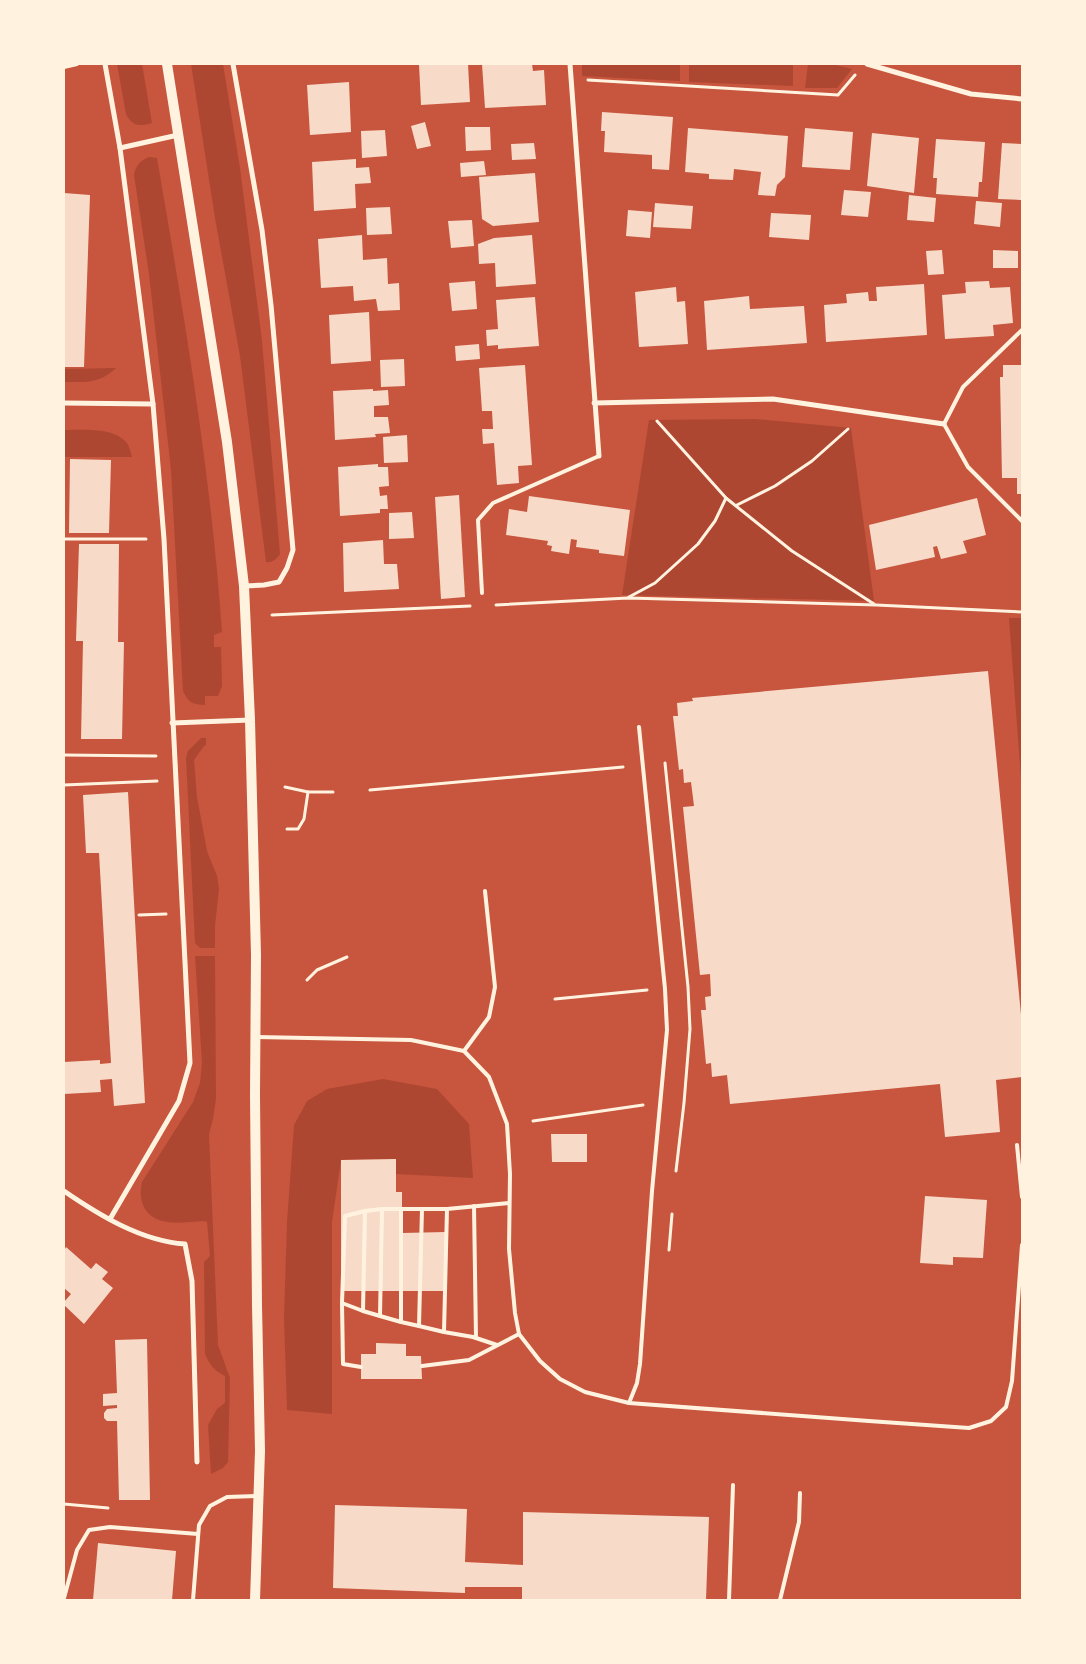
<svg xmlns="http://www.w3.org/2000/svg" width="1086" height="1664" font-family="Commissioner,sans-serif">
<rect width="100%" height="100%" fill="#c8553d"/>
<g fill="#ae4732">
<path d="M117,64H142L152,123C139,127 132,126 126,114Z"/>
<path d="M191,64H223L240,168L262,341L280,554C276,559 273,563 266,562L240,356L215,218Z"/>
<path d="M582,64H680V81L582,76Z"/>
<path d="M689,64H793V86L689,82Z"/>
<path d="M808,64H832L852,69L837,88H805Z"/>
<path d="M149,157L157,158C184,315 211,473 222,632L214,635V647H221L222,686L218,696H205V705C193,705 188,702 183,691L171,470L149,274L134,175C136,165 140,161 149,157Z"/>
<path d="M116,368C99,384 86,382 64,382V369Z"/>
<path d="M756,419L851,428L874,601L622,595L649,420Z"/>
<path d="M64,430C82,430 113,427 126,442C129,445 131,453 132,457H64Z"/>
<path d="M1009,618H1022V792Z"/>
<path d="M201,738H206V745L204,746L194,760L197,797L207,851L217,876L219,889L215,926V948H200L195,943L186,758L188,751Z"/>
<path d="M195,956H215L216,1099L213,1119L209,1134L218,1345L230,1378L228,1462L223,1468L211,1474L208,1425L217,1409L225,1403V1376C214,1371 210,1365 205,1354L204,1262L210,1256L207,1222L204,1221C184,1222 157,1228 145,1209C140,1200 140,1191 142,1182L193,1102L200,1083L202,1062Z"/>
<path d="M383,1079L437,1089L469,1124L473,1178L396,1174V1159L341,1160L332,1222V1414L287,1410L284,1318L287,1222L294,1125L307,1101L327,1089Z"/>
</g>
<g fill="#f7dbc8">
<path d="M419,64H468L470,102L421,105Z"/>
<path d="M482,64H532L533,71L544,70L546,105L485,108Z"/>
<path d="M349,82L351,132L310,135L307,85Z"/>
<path d="M602,112L673,117L669,170L652,169V155L604,152L605,131H601Z"/>
<path d="M425,122L431,146L417,149L411,126Z"/>
<path d="M465,127H490L491,150L466,151Z"/>
<path d="M688,128L788,136L785,177L777,185L775,196L758,195L761,172L734,169L733,180L709,179V174L685,172Z"/>
<path d="M805,128L853,132L850,170L802,167Z"/>
<path d="M385,130L387,156L362,158L361,131Z"/>
<path d="M872,133L919,138L914,193L867,186Z"/>
<path d="M936,139L985,142L982,182H979L978,197L936,194L937,178H933Z"/>
<path d="M534,143L536,159L512,160L511,144Z"/>
<path d="M1002,143L1022,144L1021,200L998,199Z"/>
<path d="M356,159V168L369,167L371,183L355,184L356,208L314,211L312,162Z"/>
<path d="M484,161L486,175L461,177L460,163Z"/>
<path d="M535,173L539,222L493,226L482,219L479,177Z"/>
<path d="M844,190L871,192L868,217L841,215Z"/>
<path d="M64,193L90,195L84,367H64Z"/>
<path d="M909,195L936,198L934,222L907,220Z"/>
<path d="M976,201L1002,203L1000,227L974,224Z"/>
<path d="M655,203L693,206L691,229L653,227Z"/>
<path d="M390,207L392,234L367,235L366,208Z"/>
<path d="M628,210L652,212L650,238L626,236Z"/>
<path d="M771,213L811,215L809,240L769,237Z"/>
<path d="M472,220L474,246L451,248L448,221Z"/>
<path d="M362,235L363,260L387,258L388,284L399,283L400,310L378,311L376,299L354,301L353,286L321,288L318,239Z"/>
<path d="M532,235L536,284L496,287L495,263L479,264L478,244L494,238Z"/>
<path d="M942,250L944,274L928,275L926,251Z"/>
<path d="M993,250L1018,251V268H993Z"/>
<path d="M475,281L477,309L452,311L449,283Z"/>
<path d="M989,281L990,288L1010,287L1013,323L993,325L994,336L945,339L942,295L966,293L965,282Z"/>
<path d="M924,284L927,335L826,342L824,305L847,303L846,294L868,292L869,301H877L876,287Z"/>
<path d="M676,287L677,302L685,301L688,344L639,347L635,292Z"/>
<path d="M749,296L750,309L804,306L807,343L707,350L704,301Z"/>
<path d="M535,297L539,346L498,349V345L487,346L486,330L498,329L496,300Z"/>
<path d="M369,312L371,361L331,364L329,315Z"/>
<path d="M479,344L480,359L456,361L455,346Z"/>
<path d="M404,359L405,386L381,387L380,360Z"/>
<path d="M525,365L532,465L518,466L519,483L497,485L494,443L483,444L482,429H493L492,411H482L479,368Z"/>
<path d="M1003,365H1022V494H1017V478H1002L1000,377H1003Z"/>
<path d="M373,389V391L388,390L389,405L374,406V417H388L390,433L375,434L376,437L335,440L333,391Z"/>
<path d="M407,435L408,462L384,463L383,437Z"/>
<path d="M70,459L111,460L109,533H69Z"/>
<path d="M378,464V467H388L389,486L379,487L380,496L387,495L388,509H380V513L340,516L338,467Z"/>
<path d="M459,495L465,597L441,599L435,497Z"/>
<path d="M529,496L630,510L624,556L599,553V550L576,547L577,540L571,539L569,554L551,551L552,546L547,545L548,541L506,535L509,509L527,512Z"/>
<path d="M977,498L986,535L963,541L967,553L941,559L937,546L933,547L935,557L876,570L869,525Z"/>
<path d="M412,512L414,538L389,539V513Z"/>
<path d="M383,540L384,564H397L399,589L344,592L343,543Z"/>
<path d="M79,544H119L118,642H124L122,739H81L83,641H76Z"/>
<path d="M988,671L1022,1025V1077L996,1080L1000,1132L945,1137L940,1084L730,1104L727,1075L712,1077L711,1063L706,1064L701,1010H706L705,997L711,996L710,974L700,975L683,807L694,806L691,782L684,783L683,769L679,770L673,716H678L677,703L693,701L692,698Z"/>
<path d="M128,792L145,1103L114,1106L112,1079L100,1080L101,1092L64,1094V1062L100,1060V1064L111,1063L99,853H86L83,795Z"/>
<path d="M551,1134H587V1162H552Z"/>
<path d="M396,1159V1192H402V1233L445,1232L446,1291H341V1160Z"/>
<path d="M925,1196L987,1200L983,1258L953,1257V1265L920,1263Z"/>
<path d="M66,1247L91,1269L96,1263L108,1272L102,1279L113,1288L84,1324L64,1305V1302L71,1294L64,1288V1251Z"/>
<path d="M147,1339L150,1500H119L117,1421H107L104,1418V1413L107,1409L117,1408V1405L103,1406V1394L117,1393L115,1340Z"/>
<path d="M376,1343L406,1344V1356H421L422,1379H361V1354H376Z"/>
<path d="M335,1505L467,1509L465,1562L523,1565V1512L709,1517L706,1600H522V1587H465V1593L333,1588Z"/>
<path d="M98,1543L176,1551L172,1600H93Z"/>
</g>
<g fill="none" stroke-linecap="round" stroke-linejoin="round">
<g stroke="#fff3e0" stroke-width="3">
<path d="M588,80L838,95L855,75"/>
<path d="M657,421L726,498L792,551L874,604"/>
<path d="M737,505L775,486L812,461L848,429"/>
<path d="M64,539H146"/>
<path d="M629,597L655,583L698,544L715,521L726,498"/>
<path d="M496,605L628,598L876,605L1022,612"/>
<path d="M272,615L470,606"/>
<path d="M64,755L156,756"/>
<path d="M665,763L688,987L690,1029L684,1103L676,1171"/>
<path d="M64,785L157,781"/>
<path d="M285,787L308,792"/>
<path d="M370,790L623,767"/>
<path d="M287,829H298L304,819L308,792H333"/>
<path d="M139,915L166,914"/>
<path d="M307,980L317,970L347,957"/>
<path d="M555,999L647,990"/>
<path d="M533,1121L643,1105"/>
<path d="M669,1250L672,1214"/>
<path d="M64,1504L108,1508"/>
</g>
<g stroke="#fff3e0" stroke-width="4">
<path d="M64,67L77,64"/>
<path d="M1022,330L963,387L944,424L968,467L1022,521"/>
<path d="M482,593L478,520L493,503L599,456"/>
<path d="M256,1037L411,1040L464,1051L489,1077L507,1124L510,1174L509,1249L515,1313L519,1334L540,1361L560,1379L585,1392L629,1403L869,1421L969,1428L991,1421L1006,1407L1012,1381L1022,1245"/>
<path d="M464,1051L489,1017L495,987L485,891"/>
<path d="M1017,1145L1022,1197"/>
<path d="M474,1206L476,1338"/>
<path d="M342,1303L343,1364L361,1367"/>
<path d="M363,1311L342,1303L345,1216L365,1211"/>
<path d="M380,1316L363,1311L365,1211L382,1209"/>
<path d="M401,1322L380,1316L382,1209H401"/>
<path d="M419,1326L401,1322V1209H422"/>
<path d="M444,1332L419,1326L422,1209H447"/>
<path d="M497,1345L473,1337L444,1332L447,1209L509,1203"/>
<path d="M422,1366L469,1360L519,1334"/>
<path d="M629,1403L637,1383L640,1364L652,1191L667,1030L665,989L639,727"/>
<path d="M64,1598L77,1550L89,1530L110,1527L198,1534"/>
<path d="M193,1600L199,1525L210,1506L227,1497L258,1496"/>
<path d="M729,1600L733,1485"/>
<path d="M780,1600L799,1522L800,1493"/>
</g>
<g stroke="#fff3e0" stroke-width="5">
<path d="M105,64L120,148L153,404L164,539L190,1063L179,1101L110,1219"/>
<path d="M233,64L262,230L271,305L293,550L287,568L279,582L264,585L244,586"/>
<path d="M570,64L599,456"/>
<path d="M867,64L971,94L1022,99"/>
<path d="M120,148L178,135"/>
<path d="M64,403L153,404"/>
<path d="M594,403L773,399L944,424"/>
<path d="M172,723L250,720"/>
<path d="M64,1191C99,1215 141,1241 185,1244L192,1281L197,1462"/>
</g>
<path stroke="#fff3e0" stroke-width="10" d="M167,64L227,442L244,586L250,720L256,955L255,1095L257,1305L260,1451L255,1600"/>
</g>
<rect width="1086" height="1664" fill="none" stroke="#fff3e0" stroke-width="130"/>
</svg>
